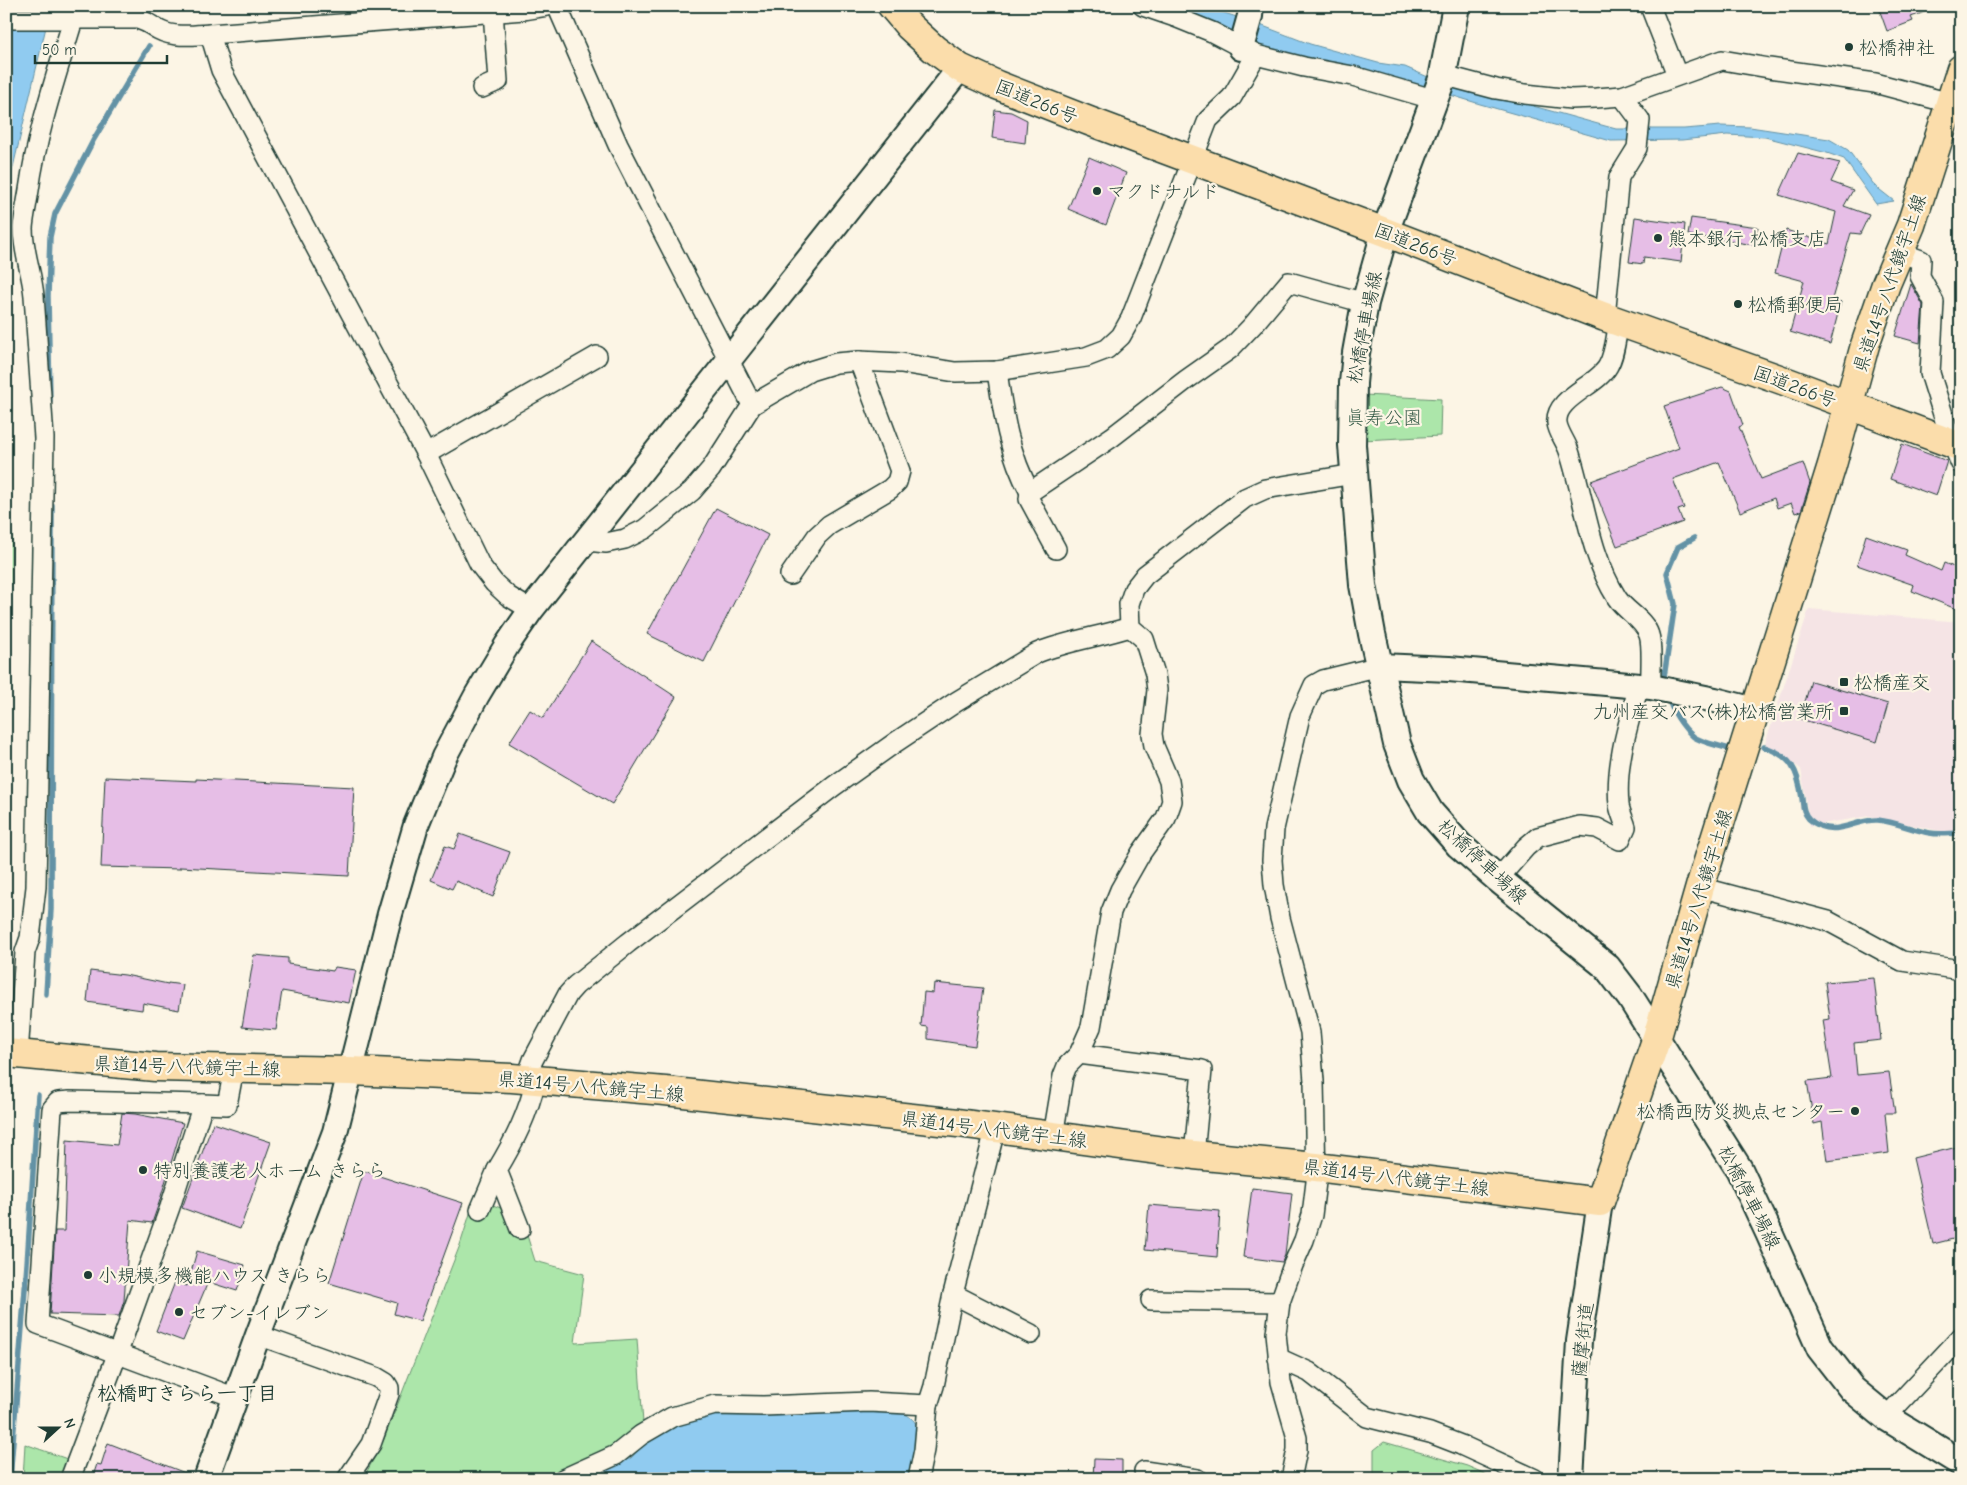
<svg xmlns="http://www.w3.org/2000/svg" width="1967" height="1485" font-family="'Comic Neue','Klee One',sans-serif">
<rect width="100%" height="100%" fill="#fcf5e5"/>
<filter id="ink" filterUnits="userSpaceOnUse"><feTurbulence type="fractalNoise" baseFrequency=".02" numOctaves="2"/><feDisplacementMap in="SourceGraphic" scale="10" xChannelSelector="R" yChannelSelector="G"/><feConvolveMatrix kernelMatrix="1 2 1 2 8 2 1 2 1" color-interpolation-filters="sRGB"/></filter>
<g filter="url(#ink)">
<path fill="#f5e4e5" d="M1809,609L1961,622V829L1950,833L1869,816L1810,826L1801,769L1765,744Z"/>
<g fill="#ace6aa" stroke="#66926f">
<path d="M1364,395L1441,399L1440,436L1363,440Z"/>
<path d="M6,436L12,534L10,669L6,671Z"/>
<path d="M475,1198L521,1216L535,1261L584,1274L575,1343L637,1339L643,1423L609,1452L548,1479H363L384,1439L460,1245Z"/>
<path d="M1384,1442L1467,1466L1497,1479H1374V1450Z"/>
<path d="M25,1444L70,1460L63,1479H23Z"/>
</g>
<g fill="#90cbf0" stroke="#6392a5">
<path d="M6,6H53L50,10L6,197Z"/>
<path d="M1170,6H1203L1255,23L1310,44L1378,63L1405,67L1428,77L1616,129H1684L1721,126L1750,127L1829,139L1848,150L1875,186L1894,201L1876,204L1844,159L1827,153L1765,137L1727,135L1682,140L1611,141L1480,104L1421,86L1302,59L1251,44Z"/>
<path d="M716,1410H897C904,1413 912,1417 916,1424C923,1436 914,1465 911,1479H583L631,1458L648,1440L671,1424Z"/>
</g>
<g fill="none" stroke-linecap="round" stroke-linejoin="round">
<g stroke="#6392a5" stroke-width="5.5">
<path d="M50,401L48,296L50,237L55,214L94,139L149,46"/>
<path d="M1665,685L1664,677L1675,604L1667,573L1678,547L1694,538"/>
<path d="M1668,696C1671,710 1683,728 1694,737C1703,743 1718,745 1729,749"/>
<path d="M1764,747C1791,755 1798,771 1802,798C1803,806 1803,813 1809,819C1834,841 1854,818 1878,820C1896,822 1913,830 1930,833C1940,835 1951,833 1961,833"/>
<path d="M46,994L51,909L52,505"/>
<path d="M10,1479L27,1264L38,1095"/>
</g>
</g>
<g fill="#e6bee6" stroke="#1f3d34">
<path d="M1878,6H1937L1938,7L1911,17L1913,21L1887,31Z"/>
<path d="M995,110L1011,112L1027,120L1025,143L992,138Z"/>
<path d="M1798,153L1840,163L1831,182L1853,190L1844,206L1869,215L1860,234L1851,233L1832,299L1841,302L1830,344L1790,332L1804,281L1775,273L1786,230L1829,244L1836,212L1779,195Z"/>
<path d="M1089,157L1126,173L1106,225L1068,209Z"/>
<path d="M1635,217L1685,224L1681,262L1644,257L1643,264L1629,262Z"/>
<path d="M1691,218L1758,227L1755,245L1688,235Z"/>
<path d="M1911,284L1923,305L1920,343L1895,336Z"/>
<path d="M1722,387L1731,391L1743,425L1739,427L1761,479L1803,463L1810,483L1801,511L1795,513L1791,503L1777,508L1774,498L1740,512L1719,462L1673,479L1684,508L1678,510L1683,522L1617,546L1591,481L1679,448L1664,406Z"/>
<path d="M1902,444L1947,461L1936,496L1890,479Z"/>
<path d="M716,508L768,535L704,662L647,634Z"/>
<path d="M1866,535L1907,550L1905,555L1941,571L1944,563L1961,570V611L1912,591L1914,585L1857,565Z"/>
<path d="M591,641L676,697L612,804L509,743L530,710L543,718Z"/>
<path d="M1811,681L1888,704L1877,742L1800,719Z"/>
<path d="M105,777L196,781V779L354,787L349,876L180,867V869L101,867Z"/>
<path d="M460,834L510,852L493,897L456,881L452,889L431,880L445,846L454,849Z"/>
<path d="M254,955L288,958V964L333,971L335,967L356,970L349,1003L282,991L276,1030L242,1027Z"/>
<path d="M90,971L125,975L168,984V983L183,985L179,1010L143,1003L142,1010L87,1002Z"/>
<path d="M1874,978L1881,1040L1854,1043L1857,1075L1889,1072L1895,1113H1885L1889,1153L1827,1161L1822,1122L1814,1124L1807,1081L1832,1078L1823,1020L1830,1019L1825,982Z"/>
<path d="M934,983L983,988L975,1046L928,1039V1027L921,1026L924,992L933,993Z"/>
<path d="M122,1113L135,1114L183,1123L159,1203L152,1223L130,1220L124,1301L119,1316L50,1314L55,1231H64L67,1140L117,1145Z"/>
<path d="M213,1123L271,1142L240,1229L182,1208Z"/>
<path d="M1961,1146V1237L1933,1244L1913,1158Z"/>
<path d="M364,1171L463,1203L420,1321L394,1314L397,1303L329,1283Z"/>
<path d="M1252,1188L1292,1193L1285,1255L1282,1262L1243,1257Z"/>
<path d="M1149,1205L1220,1211L1217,1257L1145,1250Z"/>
<path d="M197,1251L245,1265L237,1291L208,1282L183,1341L156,1331L175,1282L187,1286Z"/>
<path d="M108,1443L193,1476V1479H92L97,1464L101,1465Z"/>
<path d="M1094,1459L1122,1460V1479H1093Z"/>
</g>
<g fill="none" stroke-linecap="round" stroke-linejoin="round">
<g stroke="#1f3d34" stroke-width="22">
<g id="minor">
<path d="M557,6L618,145L752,405"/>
<path d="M1143,6L1175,17L1212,32L1256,55L1304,67L1353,76L1436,100"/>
<path d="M1650,6L1677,75"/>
<path d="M6,19H138C150,23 150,25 159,30C174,38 194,35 210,34L524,10L548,6"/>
<path d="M210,34L221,70L426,454L480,565L494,583L508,596L531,610"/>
<path d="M1443,75L1496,89L1525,94L1571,99L1596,98L1622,96L1722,60L1769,68L1875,83L1961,106"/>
<path d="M482,88L498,81L493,11"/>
<path d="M1899,252L1921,260L1920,276L1934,302L1930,373L1952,443L1961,464"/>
<path d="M1605,317L1619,177L1637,148L1640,120L1622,96"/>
<path d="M1619,322C1616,336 1615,354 1608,366C1597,386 1554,398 1557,423C1558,432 1566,442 1569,451C1585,500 1589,554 1617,598C1626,612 1644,619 1649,635C1653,646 1650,674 1651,687"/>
<path d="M997,371C1003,413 1009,455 1030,492"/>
<path d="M426,454L597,356"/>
<path d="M587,541L606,543L625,539L645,529L692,491L711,469L752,405L810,371L836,363L859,361L901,363L955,372L997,371L1086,357L1107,349L1121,336L1131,318L1208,120L1232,97L1256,55"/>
<path d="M1056,549L1029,499L1030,492L1112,437L1186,380L1230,349L1253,325L1289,282L1365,303"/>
<path d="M790,575L817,536L829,525L890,489L897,482L900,471L859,361"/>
<path d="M1498,879L1526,847L1538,837L1580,826L1597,828L1620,840L1626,827C1624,820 1620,812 1619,805C1615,765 1628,724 1639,686"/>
<path d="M1700,887L1828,921L1902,961L1961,970"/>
<path d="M1079,1054L1202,1070L1194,1155"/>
<path d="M18,1055L25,952L30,938L36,887L44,438L34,296C32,273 23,251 23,228C24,216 27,203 29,190C37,132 56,76 73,20"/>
<path d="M526,1079L533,1060L568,994L576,985L628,943L834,786L896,742L956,702L1037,653C1067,641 1099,637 1130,627"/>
<path d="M203,1104L227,1105L234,1069"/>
<path d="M1053,1136L1063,1076L1067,1066L1079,1054L1091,1027L1111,912L1120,890L1141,853L1166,818L1172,801L1169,781L1154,746L1152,734L1157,690L1155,674L1144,639L1130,627L1129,604L1134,589L1145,575L1245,498L1265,489L1354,474"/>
<path d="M480,1210L497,1170"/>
<path d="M520,1229L497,1170C515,1140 528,1114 536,1080"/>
<path d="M953,1294L1031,1334"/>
<path d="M1151,1300L1280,1302"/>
<path d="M258,1335L376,1377L386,1383L389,1388V1394L371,1444L347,1479"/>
<path d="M1278,1358L1309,1372L1367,1417L1430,1433L1461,1445L1535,1479"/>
<path d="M1886,1417L1961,1337"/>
<path d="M1144,1471L1197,1479"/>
<path d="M70,1479L117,1355L170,1207L203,1104L70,1101L58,1102L52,1109L38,1324L236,1398"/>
<path d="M563,1479L616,1455L641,1435L672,1417L715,1405L763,1406L869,1402L928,1405"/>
<path d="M918,1479L924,1450L928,1405L934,1386L953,1294L995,1130"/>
<path d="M1291,1479L1297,1450V1438L1281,1382L1276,1333L1280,1302L1293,1265L1304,1240L1312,1215L1316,1182L1314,1081L1310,1032L1280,918L1274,885L1272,860L1274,829L1300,716L1314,685L1323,680L1380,666"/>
</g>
</g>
<g stroke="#1f3d34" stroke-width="28">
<g id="tertiary">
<path d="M1241,48L1250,16L1251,6"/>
<path d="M1380,666L1449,669L1651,687L1715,700L1755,710"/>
<path d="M206,1479L258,1335L335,1132L390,914L416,825L444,757L477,695L507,645L531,610L960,68"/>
<path d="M1571,1479L1579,1341L1600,1202"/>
</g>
</g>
<g stroke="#1f3d34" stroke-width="30">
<path id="secondary" d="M1456,6L1442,79L1385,232L1365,303L1356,353L1353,383L1352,445L1363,585L1372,634L1397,744L1411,780L1430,812L1459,845L1498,879L1607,967L1630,997L1739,1169L1769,1233L1820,1348L1852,1389L1886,1417L1961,1463"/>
</g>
<g stroke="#1f3d34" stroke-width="31">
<path id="primary" d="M6,1053L155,1067L350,1071L512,1078L665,1091L958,1123L1194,1155L1316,1167L1600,1202L1657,1037L1700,887L1832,465L1865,345L1886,284L1911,225L1961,69"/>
</g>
<g stroke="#1f3d34" stroke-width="31">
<path id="trunk" d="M892,6L909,26L934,49L960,68L997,85L1089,121L1385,232L1605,317L1782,380L1961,447"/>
</g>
<use href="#minor" stroke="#fcf5e5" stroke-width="19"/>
<use href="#tertiary" stroke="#fcf5e5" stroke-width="24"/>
<use href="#secondary" stroke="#fcf5e5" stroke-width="26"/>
<use href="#primary" stroke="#fbddab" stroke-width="28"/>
<use href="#trunk" stroke="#fbddab" stroke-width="28"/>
</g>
</g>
<g fill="#1f3d34" stroke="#fcf5e5" stroke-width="2">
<circle cx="1849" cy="47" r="5"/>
<circle cx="1097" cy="191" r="5"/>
<circle cx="1658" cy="238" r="5"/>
<circle cx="1738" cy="304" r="5"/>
<rect x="1839" y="677" width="10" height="10" rx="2.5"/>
<rect x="1839" y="706" width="10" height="10" rx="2.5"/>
<circle cx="1855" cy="1111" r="5"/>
<circle cx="143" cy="1170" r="5"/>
<circle cx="88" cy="1275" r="5"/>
<circle cx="179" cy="1312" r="5"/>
</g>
<g text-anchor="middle" stroke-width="4.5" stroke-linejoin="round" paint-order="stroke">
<g font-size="19" fill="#1f3d34" stroke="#fcf5e5" text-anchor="start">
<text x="1859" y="54">松橋神社</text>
<text x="1107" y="198">マクドナルド</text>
<text x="1668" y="245">熊本銀行 松橋支店</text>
<text x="1748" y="311">松橋郵便局</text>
<text x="1854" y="689">松橋産交</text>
<text x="1834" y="718" text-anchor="end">九州産交バス(株)松橋営業所</text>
<text x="1845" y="1118" text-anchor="end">松橋西防災拠点センター</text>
<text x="153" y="1177">特別養護老人ホーム きらら</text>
<text x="98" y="1282">小規模多機能ハウス きらら</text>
<text x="189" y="1319">セブン-イレブン</text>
</g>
<g font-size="19" fill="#1f3d34" stroke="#fcf5e5">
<text transform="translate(1037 101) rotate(22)" y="7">国道266号</text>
<text transform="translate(1416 244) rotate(21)" y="7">国道266号</text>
<text transform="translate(1889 283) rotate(-71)" y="7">県道14号八代鏡宇土線</text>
<text transform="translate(1364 327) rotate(-79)" y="7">松橋停車場線</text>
<text transform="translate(1795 386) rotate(20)" y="7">国道266号</text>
<text transform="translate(1483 861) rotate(43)" y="7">松橋停車場線</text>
<text transform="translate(1698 899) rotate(-73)" y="7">県道14号八代鏡宇土線</text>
<text transform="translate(187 1066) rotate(2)" y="7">県道14号八代鏡宇土線</text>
<text transform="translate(591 1086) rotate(5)" y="7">県道14号八代鏡宇土線</text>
<text transform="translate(994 1129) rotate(7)" y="7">県道14号八代鏡宇土線</text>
<text transform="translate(1396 1177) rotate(7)" y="7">県道14号八代鏡宇土線</text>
<text transform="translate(1750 1197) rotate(63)" y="7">松橋停車場線</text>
<text transform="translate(1582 1340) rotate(-84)" y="7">薩摩街道</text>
</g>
<g font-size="19" fill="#3b5f4c" stroke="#fcf5e5">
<text x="1384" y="424">眞寿公園</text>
</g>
<g font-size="20" font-weight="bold" fill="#1f3d34" stroke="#fcf5e5">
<text x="187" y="1400">松橋町きらら一丁目</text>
</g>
</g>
<rect width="1967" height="1485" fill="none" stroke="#fcf5e5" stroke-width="25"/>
<rect x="12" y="12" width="1942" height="1460" fill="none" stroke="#1f3d34" stroke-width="2" filter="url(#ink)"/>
<g transform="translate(58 1428) rotate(69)" stroke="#fcf5e5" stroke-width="4" paint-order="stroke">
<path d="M0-4L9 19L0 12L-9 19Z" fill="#1f3d34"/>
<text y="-8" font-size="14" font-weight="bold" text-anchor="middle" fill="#1f3d34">N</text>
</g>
<path d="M35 55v8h132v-8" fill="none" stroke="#1f3d34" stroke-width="2.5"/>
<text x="42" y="55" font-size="15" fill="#1f3d34" stroke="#fcf5e5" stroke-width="4" paint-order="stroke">50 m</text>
</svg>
